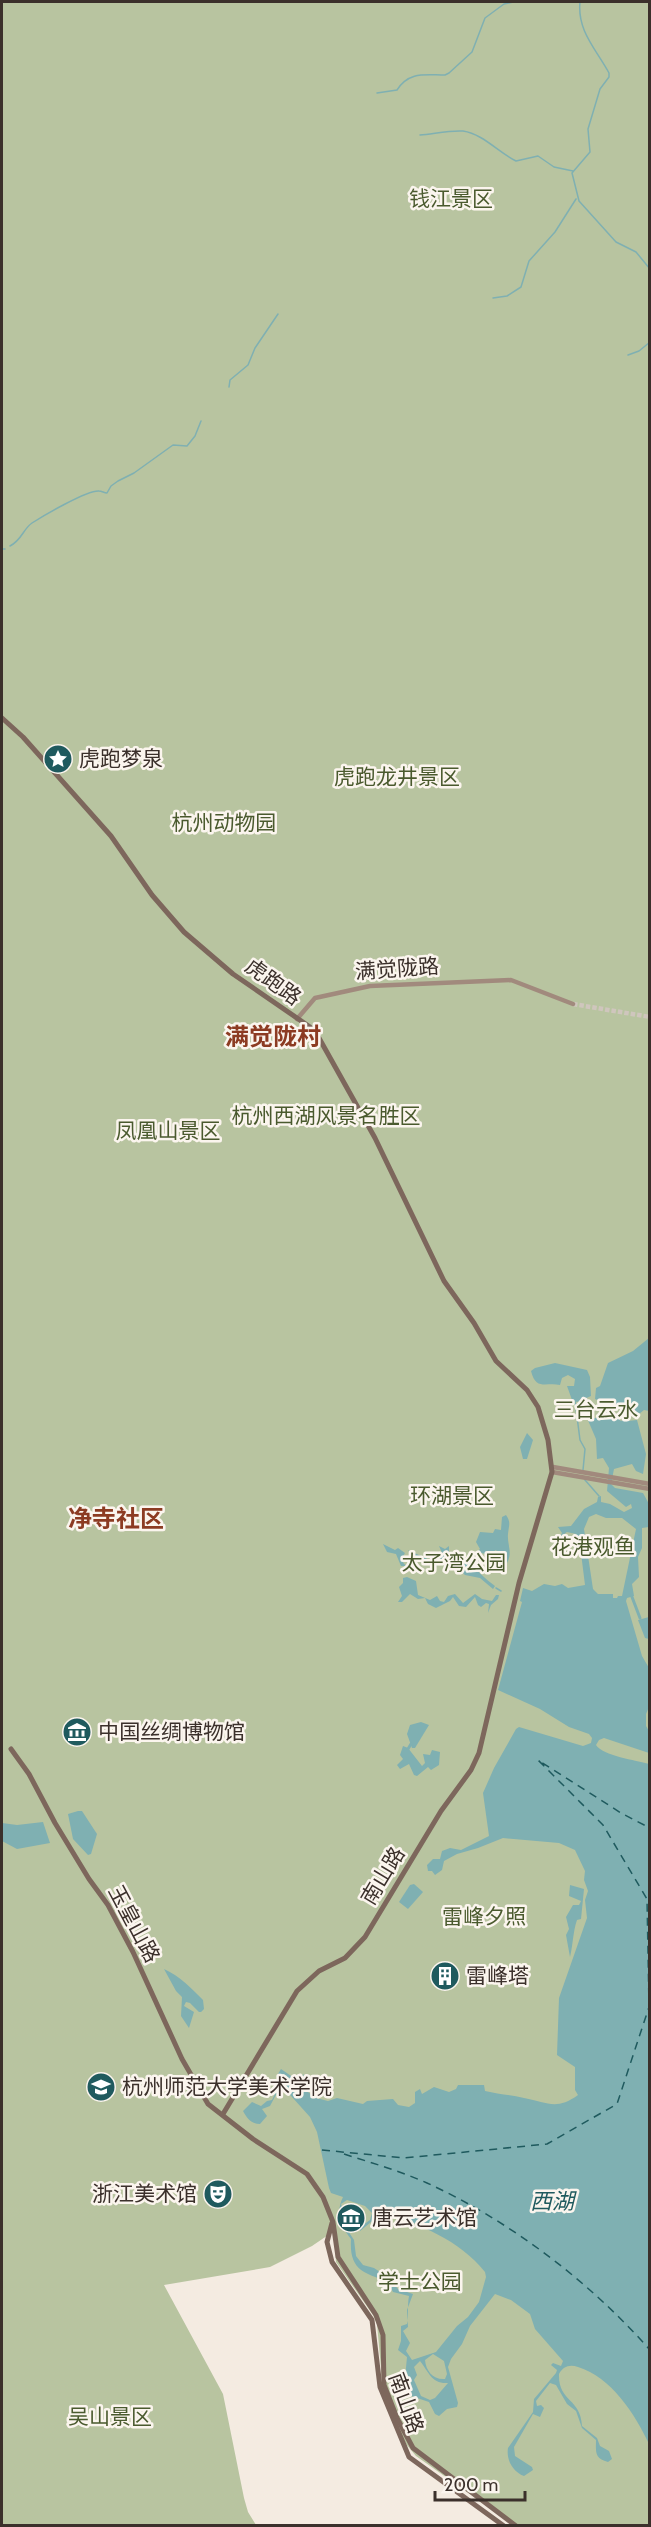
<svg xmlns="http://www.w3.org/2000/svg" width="651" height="2527" font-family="Cabin,'Noto Sans SC',sans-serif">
<rect width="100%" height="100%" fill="#f4ebe1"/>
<path fill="#b8c4a0" d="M2,2H649V2525H514L416,2456L406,2444L383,2390L377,2324L373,2315L336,2262L334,2231L312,2246L270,2267L164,2285L223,2394L244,2498L248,2512L256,2525H2Z"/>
<g fill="#7fb0b2" fill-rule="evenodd">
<path d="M649,1338V1411L644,1410L639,1414L630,1408L626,1412L622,1408H614L613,1414L621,1421L626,1418L628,1421L637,1420L646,1454L643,1474L636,1471L632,1464L614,1469L611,1484L615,1488L643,1493L649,1504V1527L642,1528V1548L638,1557L639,1577L632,1584L634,1596L627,1598L626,1601L642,1656L649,1668V1707L646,1714V1726L649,1731V1753L604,1738L599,1740L596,1745C603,1756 636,1760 649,1764V2444C635,2414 611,2377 578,2367C570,2364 563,2366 559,2374C558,2402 581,2398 582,2426L597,2438L600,2446L609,2451L612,2459L608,2462C594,2459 596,2451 596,2440L582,2428L576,2411L567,2404L556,2385L550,2383L536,2401L537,2406L541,2405L544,2408L540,2417L533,2414L514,2447L515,2456L532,2467L533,2470L524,2476C513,2472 506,2460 508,2448L533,2412L534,2399L556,2373L557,2370L551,2365L553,2363L561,2366L563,2361L535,2329L530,2314L511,2300L495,2294L470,2326L462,2344L451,2359L448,2367L458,2403L457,2407L447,2409L439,2416L435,2414L429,2402L408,2395L404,2388L407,2357L398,2350L401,2341V2326L407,2324C409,2316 407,2306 409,2296L393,2292L387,2281C363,2273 349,2269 351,2239C341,2226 335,2213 343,2197L331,2193L329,2188L317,2132L310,2117L283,2087L279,2089L270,2106L262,2109L267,2116L260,2124C251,2124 247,2118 243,2111L252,2102L261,2106L267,2101L272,2100L280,2083L278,2074L281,2069L297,2080L304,2074L301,2084L304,2089L316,2098L328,2101L337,2098L363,2104L367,2101L393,2099L398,2105L409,2107L415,2103V2092L420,2089L422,2094L434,2087L449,2092L456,2089L458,2085H484L485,2091C498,2094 511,2095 524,2098C547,2102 556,2111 578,2095L575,2090V2067L557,2055L559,1998L587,1918L585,1900L588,1891L584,1880L585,1871L575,1850L559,1843L503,1838L478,1848L457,1854L444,1861L442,1870L435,1875L432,1871H428L427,1865L433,1859H440L442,1851L450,1848L461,1850L489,1836L483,1793L494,1768L516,1729L519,1727L583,1746L591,1743L592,1738L589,1734L569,1727L540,1709L498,1690L522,1602L520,1601L523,1588L532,1591L544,1584L555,1586L562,1584L568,1588L585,1585L580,1545L576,1534L567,1532L560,1537L562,1533L558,1527L571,1526L584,1509L597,1502L598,1497L601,1496V1502L610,1504L624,1512L632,1508L631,1504L626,1507L607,1491L609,1468L603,1458L597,1459L596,1439L587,1418H605L607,1410L602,1405V1402L595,1399L596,1388L600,1386L608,1363L633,1351ZM596,1514L606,1518H622L636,1529L622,1596H618L617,1598H613V1594H598L593,1589L584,1529L589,1517ZM347,2200L365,2206L372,2213L370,2220L359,2228L360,2231L376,2218L377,2209L383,2210C420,2226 459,2239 485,2272L486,2277L479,2302L468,2317L457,2326L436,2352L412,2360L406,2351L410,2343L403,2331L408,2327L407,2310L413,2294L398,2289L389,2278L374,2268L363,2265L356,2256L354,2240L343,2223L344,2213L341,2204ZM433,2354L444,2361L447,2374L445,2379C433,2380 426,2371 425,2360ZM420,2361C429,2372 431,2384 448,2383L435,2398L430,2400L421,2396L414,2380L417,2375L414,2367Z"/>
<path d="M555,1363L587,1370L590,1377L591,1396L577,1402L572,1400L567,1386H574L575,1379L568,1375L562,1378L560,1385C546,1382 536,1391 531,1371L535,1368Z"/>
<path d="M527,1433L533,1440L527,1459H523L520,1447Z"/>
<path d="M506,1515C511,1522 509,1525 508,1534C507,1545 513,1552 507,1563L490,1573L503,1561L496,1550L489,1555L478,1552L471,1559C474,1570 486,1579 495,1586L493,1589L480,1578L465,1575L447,1558L442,1559L436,1567L425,1559L413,1558L408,1550L434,1562L443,1555L439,1546L445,1549L449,1546V1554L459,1562L462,1558L467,1563L469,1558L480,1549L476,1542L480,1532L493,1533L495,1529L501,1530L502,1517Z"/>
<path d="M383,1544L395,1550L398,1548L405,1553L401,1560L406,1566H401L396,1554L387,1552Z"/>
<path d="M407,1577L416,1581L418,1595L430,1600L437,1596L440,1601L444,1602L448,1596L455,1594L463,1603L475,1594L482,1599L492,1601L496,1595H499L498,1599L491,1605L488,1613L489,1604L486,1603L481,1607L478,1605L475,1597L466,1607L459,1606L453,1597L450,1601L436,1608L428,1604L425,1598L418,1599L410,1594L402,1602H398L402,1596L399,1587L403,1583V1578Z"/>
<path d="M649,1617H650L649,1639L645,1638L638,1620Z"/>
<path d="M421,1722L429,1725L415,1748H412L407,1734L410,1725Z"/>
<path d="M403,1746L408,1748L422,1766L425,1763L423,1754L430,1755L432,1750L440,1752L439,1765L431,1770L428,1767L417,1776L414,1775L409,1764L400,1769L397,1765L403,1759L400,1755Z"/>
<path d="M78,1811H82L97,1834L91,1854L88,1855L73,1839L68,1814Z"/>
<path d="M43,1822L50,1843L17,1849L2,1841V1823L17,1825Z"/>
<path d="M414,1884L423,1892L408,1909L399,1902L410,1885Z"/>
<path d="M570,1885L584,1889L581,1919L577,1920C573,1931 573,1945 570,1957L566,1935L569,1929L566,1917L573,1905H579L581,1901L569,1896Z"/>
<path d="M164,1969C180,1976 192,1989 203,2000L204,2009L201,2012H199L190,2003L186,2002L184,2006L194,2012L189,2028L181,2016L182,1997L176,1991Z"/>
</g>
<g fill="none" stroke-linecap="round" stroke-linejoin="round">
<g stroke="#7fb0b2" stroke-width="1.5">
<path d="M580,2C577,31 596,49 609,73V77L600,89L588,129L590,152L572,173L579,201L616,242L636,252L650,269"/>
<path d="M377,93L397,90C409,71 425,75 445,75L449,73L472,52L485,18L504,4L513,2"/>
<path d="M420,135C433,134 450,130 463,131C483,134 498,152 516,161L538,156L554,167L573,171"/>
<path d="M493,298L507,296L521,287L529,261L555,232L576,199"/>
<path d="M628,355L639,351L650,342"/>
<path d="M229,387L230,380L248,365L255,348L278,314"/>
<path d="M10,546C22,540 23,529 32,523C43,516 87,490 99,491C102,491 104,493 107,493L111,486L118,481L134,473L173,445L187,446L195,436L201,421"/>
<path d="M2,549H5"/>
<path d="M575,1401L580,1440L585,1449L583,1470"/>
<path d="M585,1480L599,1496"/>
<path d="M496,1588L501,1591"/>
</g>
<g stroke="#7fb0b2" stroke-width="3">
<path d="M632,1597L640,1618"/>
<path d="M408,1749L411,1744"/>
</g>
<g stroke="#1f5a5e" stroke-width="1.5" stroke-dasharray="8 6" stroke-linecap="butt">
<path d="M322,2150L404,2158L547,2144L617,2104L649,2007L647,1899L603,1825L538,1760L621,1813L650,1828"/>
<path d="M344,2154C372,2163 400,2171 427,2183C510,2221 589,2281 650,2350"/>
</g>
<path stroke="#cfc6bd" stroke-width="4.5" stroke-dasharray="4.5 2" stroke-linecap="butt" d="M573,1004L650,1017"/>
<g stroke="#a18a7d" stroke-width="4.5">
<path d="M297,1019L315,998L370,986L511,980L573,1004"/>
<path d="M553,1467L650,1484"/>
<path d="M552,1472L650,1489"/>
</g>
<g stroke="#7d675c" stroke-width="5">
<path d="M2,718L23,737L111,836L152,895L184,932L233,974L310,1027L319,1038L375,1138L444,1281L474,1323L496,1361L527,1390L538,1407L548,1440L552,1472L519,1583L479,1753L471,1770L441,1811L365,1937L345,1958L319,1971L297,1991L223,2114"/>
<path d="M11,1749L29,1774L55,1823L89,1879L108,1905L133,1952L182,2059L208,2104L253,2139L307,2174L323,2197L333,2222L338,2257L376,2315L383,2335L384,2385L397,2418L413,2448L516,2526"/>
<path d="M332,2223L327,2242L332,2262L372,2320L380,2387L409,2457L504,2526"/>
</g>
</g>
<defs>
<g id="sight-disc" transform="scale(1.5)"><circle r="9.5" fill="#1f5a5e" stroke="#fbf5ee"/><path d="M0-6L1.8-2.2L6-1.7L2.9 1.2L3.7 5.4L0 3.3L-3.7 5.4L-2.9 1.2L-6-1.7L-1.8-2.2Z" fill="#fff"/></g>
<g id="museum-disc" transform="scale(1.5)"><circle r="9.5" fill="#1f5a5e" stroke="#fbf5ee"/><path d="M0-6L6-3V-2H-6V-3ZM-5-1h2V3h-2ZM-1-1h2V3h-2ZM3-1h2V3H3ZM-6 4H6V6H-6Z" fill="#fff"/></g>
<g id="building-disc" transform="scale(1.5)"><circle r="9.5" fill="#1f5a5e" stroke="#fbf5ee"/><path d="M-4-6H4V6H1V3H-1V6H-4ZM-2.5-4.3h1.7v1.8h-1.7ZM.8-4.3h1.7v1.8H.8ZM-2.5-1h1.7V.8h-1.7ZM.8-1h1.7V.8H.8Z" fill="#fff"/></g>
<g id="university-disc" transform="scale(1.5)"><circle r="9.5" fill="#1f5a5e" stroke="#fbf5ee"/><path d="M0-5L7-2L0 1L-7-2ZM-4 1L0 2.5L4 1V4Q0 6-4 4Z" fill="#fff"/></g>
<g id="theatre-disc" transform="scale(1.5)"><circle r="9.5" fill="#1f5a5e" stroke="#fbf5ee"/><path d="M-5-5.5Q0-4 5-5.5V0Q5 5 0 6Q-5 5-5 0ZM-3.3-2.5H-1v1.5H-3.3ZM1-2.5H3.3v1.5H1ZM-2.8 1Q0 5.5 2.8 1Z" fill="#fff"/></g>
</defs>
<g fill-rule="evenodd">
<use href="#sight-disc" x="58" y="759"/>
<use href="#museum-disc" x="77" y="1732"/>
<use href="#building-disc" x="445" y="1976"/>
<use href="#university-disc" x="101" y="2087"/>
<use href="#theatre-disc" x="218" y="2194"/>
<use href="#museum-disc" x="351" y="2218"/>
</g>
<g text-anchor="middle" stroke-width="5" stroke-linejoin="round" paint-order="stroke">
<g font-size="21" fill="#4a5a2e" stroke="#fbf5ee">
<text x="451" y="206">钱江景区</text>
<text x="397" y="784">虎跑龙井景区</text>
<text x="224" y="830">杭州动物园</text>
<text x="326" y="1123">杭州西湖风景名胜区</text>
<text x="168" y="1138">凤凰山景区</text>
<text x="596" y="1417">三台云水</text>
<text x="452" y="1503">环湖景区</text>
<text x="593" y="1554">花港观鱼</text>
<text x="454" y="1570">太子湾公园</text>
<text x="484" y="1924">雷峰夕照</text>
<text x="420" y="2289">学士公园</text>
<text x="110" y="2424">吴山景区</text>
</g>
<g font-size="21" fill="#3b302b" stroke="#fbf5ee" text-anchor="start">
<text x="79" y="766">虎跑梦泉</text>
<text x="98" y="1739">中国丝绸博物馆</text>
<text x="466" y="1983">雷峰塔</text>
<text x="122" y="2094">杭州师范大学美术学院</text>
<text x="197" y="2201" text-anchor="end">浙江美术馆</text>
<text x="372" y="2225">唐云艺术馆</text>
</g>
<g font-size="21" fill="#3b302b" stroke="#fbf5ee">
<text transform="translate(397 969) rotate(-4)" y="7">满觉陇路</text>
<text transform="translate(273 982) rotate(36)" y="7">虎跑路</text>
<text transform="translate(383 1876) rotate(-59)" y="7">南山路</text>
<text transform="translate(134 1924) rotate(62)" y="7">玉皇山路</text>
<text transform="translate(406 2403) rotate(70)" y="7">南山路</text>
</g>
<g font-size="22" font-style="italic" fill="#1f5a5e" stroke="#fbf5ee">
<text x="552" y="2209">西湖</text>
</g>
<g font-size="24" font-weight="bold" fill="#8c3b22" stroke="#fbf5ee">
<text x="273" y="1045">满觉陇村</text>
<text x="116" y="1527">净寺社区</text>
</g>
</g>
<rect width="651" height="2527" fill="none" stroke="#3b302b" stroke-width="6"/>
<path d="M435 2491v9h90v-9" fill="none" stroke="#3b302b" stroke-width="3"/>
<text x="444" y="2491" font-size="18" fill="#3b302b" stroke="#fbf5ee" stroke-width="4.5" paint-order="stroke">200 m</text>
</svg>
